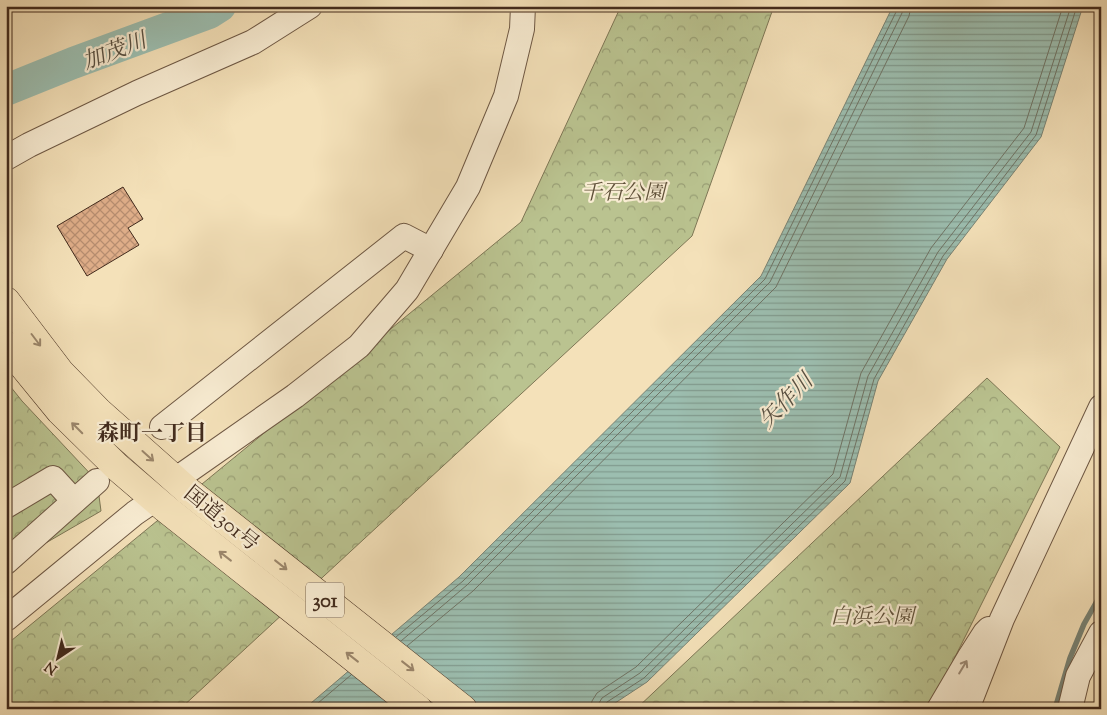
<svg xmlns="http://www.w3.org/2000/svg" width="1107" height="715" font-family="'Sorts Mill Goudy','Noto Serif JP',serif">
<defs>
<pattern id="park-crowns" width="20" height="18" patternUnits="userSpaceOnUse" patternTransform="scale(1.25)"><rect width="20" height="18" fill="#bac390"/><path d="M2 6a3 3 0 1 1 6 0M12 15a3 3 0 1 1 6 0" fill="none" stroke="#999f75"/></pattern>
<pattern id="water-rules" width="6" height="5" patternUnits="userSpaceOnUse" patternTransform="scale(1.25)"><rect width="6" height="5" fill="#9cbeb0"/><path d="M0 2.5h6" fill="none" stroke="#819b8f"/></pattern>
<pattern id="building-cross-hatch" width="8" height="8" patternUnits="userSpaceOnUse" patternTransform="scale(1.25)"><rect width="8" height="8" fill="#dead88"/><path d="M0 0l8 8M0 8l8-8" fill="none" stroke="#b68d6f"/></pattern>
</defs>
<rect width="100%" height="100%" fill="#f4e1b9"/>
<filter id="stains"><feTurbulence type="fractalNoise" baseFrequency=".004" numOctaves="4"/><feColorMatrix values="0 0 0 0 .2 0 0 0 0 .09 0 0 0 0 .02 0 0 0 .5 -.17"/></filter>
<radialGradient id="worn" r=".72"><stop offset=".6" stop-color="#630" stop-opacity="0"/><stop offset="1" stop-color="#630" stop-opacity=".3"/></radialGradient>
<g fill="url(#park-crowns)" stroke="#7e7756">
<path d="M621,6H774L692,236L180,709H6V645L521,222Z"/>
<path d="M987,378L1060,447L929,709H636Z"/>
<path d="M6,381L22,401L97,481L101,511L6,566Z"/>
</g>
<path fill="url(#water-rules)" stroke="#788375" d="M893,6H1083L1041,137L947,259L878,381L850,483L647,682L606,709H304L459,577L761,276Z"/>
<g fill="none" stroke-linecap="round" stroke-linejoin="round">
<g stroke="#6f7466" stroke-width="1">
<path d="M396,637L463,581L765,279L897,10V6"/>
<path d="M401,641L467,585L770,282L902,13L904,6"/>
<path d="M407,646L473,591L776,287L909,16L911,6"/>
<path d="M311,709L351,675"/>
<path d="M590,709L592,701L597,693L636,667L833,474L861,373L931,248L1024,128L1063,6"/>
<path d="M598,709L599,703L602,698L640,673L840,477L868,376L938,252L1031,132L1071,6"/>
<path d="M604,709L605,705L607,702L644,678L845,481L874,379L943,256L1036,135L1077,6"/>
</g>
<path stroke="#788375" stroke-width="5.5" d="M1055,709L1070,658L1084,624L1101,594"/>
<path stroke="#9cbeb0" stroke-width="32" d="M6,90L73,63L209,13L220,6"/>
</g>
<path fill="url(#building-cross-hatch)" stroke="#422b1d" d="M123,187L143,219L128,228L139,245L87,276L57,226Z"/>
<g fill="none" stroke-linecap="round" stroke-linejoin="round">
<g stroke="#6e5844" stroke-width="26">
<g id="minor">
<path d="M6,158L29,145L137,93L253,42L310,6"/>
<path d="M162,427L404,236L431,250"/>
<path d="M175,480L295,396L359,346L407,290L468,187L506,96L522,29L523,6"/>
<path d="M6,506L53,478L74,501"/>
<path d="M6,562L97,481"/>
<path d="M6,619L135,513L154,500"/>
<path d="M939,709L969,658L985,633L989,629"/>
<path d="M967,709L1002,619L1101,407"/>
<path d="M1070,709L1078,676L1101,633"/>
</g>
</g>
<g stroke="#422b1d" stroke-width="29">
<g id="highway">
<path d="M6,301L60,372L99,412L188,491L463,709"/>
<path d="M6,345L60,411L117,467L165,508L418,709"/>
</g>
</g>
<use href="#minor" stroke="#f8ecd2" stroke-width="24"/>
<use href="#highway" stroke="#f4e1b9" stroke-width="28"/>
</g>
<defs><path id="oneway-shaft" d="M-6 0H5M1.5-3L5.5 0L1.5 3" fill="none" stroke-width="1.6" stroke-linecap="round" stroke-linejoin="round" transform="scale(1.25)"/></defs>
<g stroke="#9b866b">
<use href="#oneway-shaft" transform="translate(36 340) rotate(53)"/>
<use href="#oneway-shaft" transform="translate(77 428) rotate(-135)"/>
<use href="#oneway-shaft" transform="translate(148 456) rotate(42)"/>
<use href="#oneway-shaft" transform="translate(225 556) rotate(-142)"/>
<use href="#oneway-shaft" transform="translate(281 565) rotate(38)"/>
<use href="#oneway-shaft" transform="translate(352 657) rotate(-142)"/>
<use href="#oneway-shaft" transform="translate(408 666) rotate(38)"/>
</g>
<use stroke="#9d8c78" href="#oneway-shaft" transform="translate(963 667) rotate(-59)"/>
<g text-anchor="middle" stroke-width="4.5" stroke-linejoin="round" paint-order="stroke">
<rect fill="#f8ecd2" stroke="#796553" stroke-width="1" x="306" y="582.5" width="38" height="35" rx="4"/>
<g font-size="20" font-weight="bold" fill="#422b1d">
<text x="325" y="607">301</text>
</g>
<g font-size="21" font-style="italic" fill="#60513a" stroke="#f8ecd2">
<text x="623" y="199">千石公園</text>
<text x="872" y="623">白浜公園</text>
</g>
<g font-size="21" fill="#422b1d" stroke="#f8ecd2">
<text transform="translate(222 518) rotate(39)" y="7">国道301号</text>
</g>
<g font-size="22" font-style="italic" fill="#585042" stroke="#f8ecd2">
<text transform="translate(114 50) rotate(-21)" y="8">加茂川</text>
<text transform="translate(785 400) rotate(-46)" y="8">矢作川</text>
</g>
<g font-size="22" font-weight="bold" fill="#422b1d" stroke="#f8ecd2">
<text x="152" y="440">森町一丁目</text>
</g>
</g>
<rect width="1107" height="715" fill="none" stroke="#f4e1b9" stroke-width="25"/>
<rect x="8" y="8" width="1092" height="700" fill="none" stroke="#422b1d" stroke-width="2.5"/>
<rect x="12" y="12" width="1082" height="690" fill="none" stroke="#422b1d"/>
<g transform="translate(58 658) rotate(215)" stroke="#f8ecd2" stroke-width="4" paint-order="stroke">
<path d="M0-4L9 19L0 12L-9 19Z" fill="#422b1d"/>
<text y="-8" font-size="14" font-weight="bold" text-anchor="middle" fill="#422b1d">N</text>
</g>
<rect width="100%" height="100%" filter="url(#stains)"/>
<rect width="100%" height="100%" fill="url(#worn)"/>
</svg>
